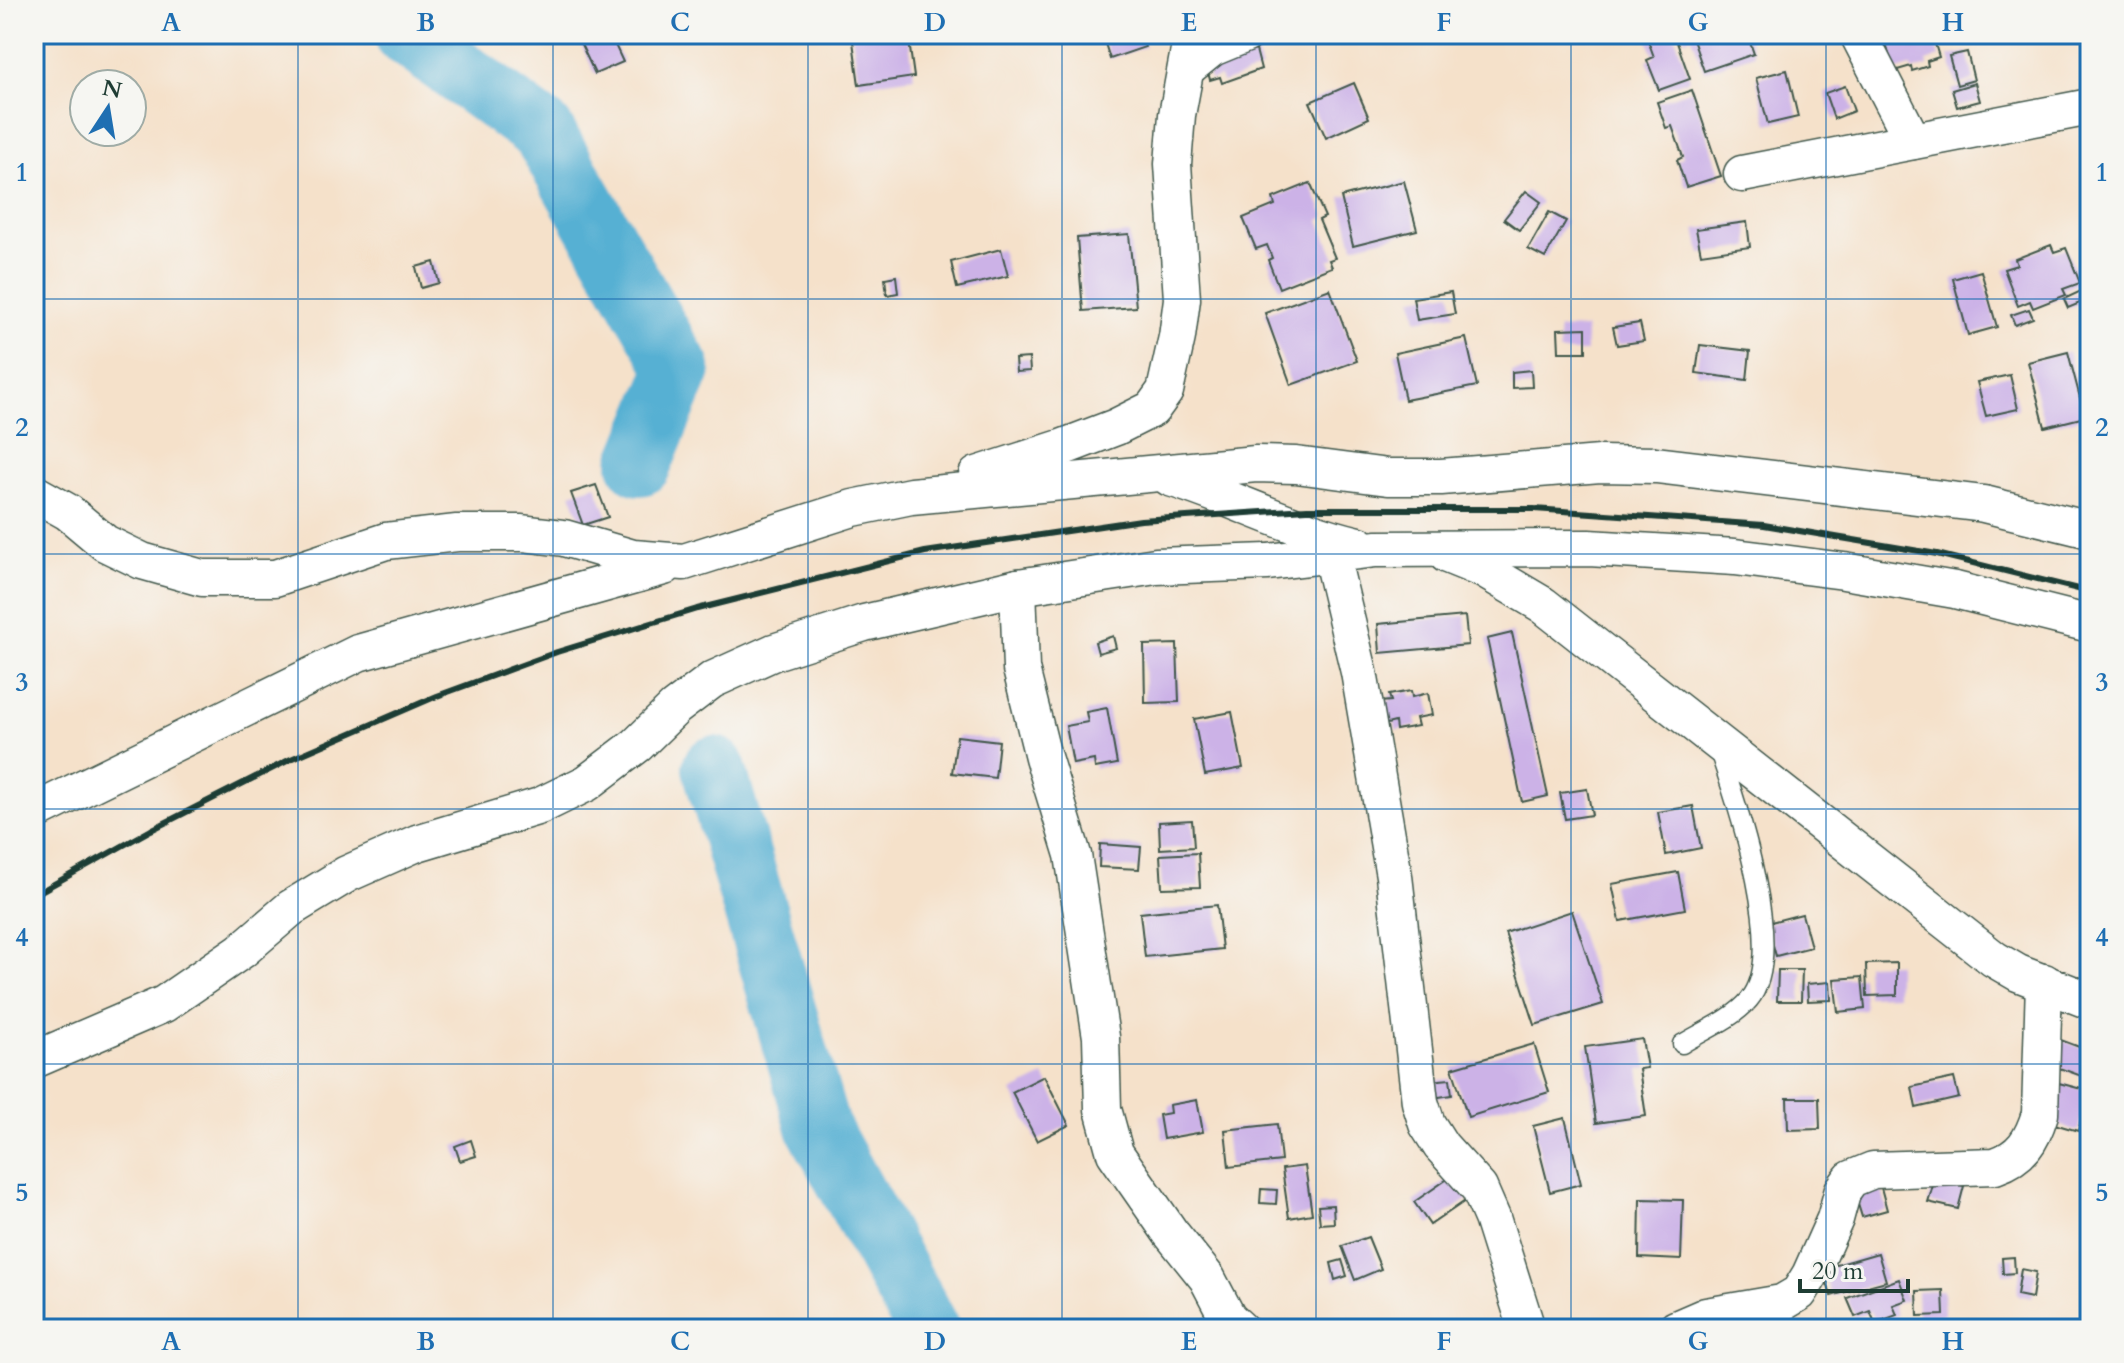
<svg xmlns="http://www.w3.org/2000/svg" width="2124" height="1363" font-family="Cardo,serif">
<rect width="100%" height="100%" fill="#f6f6f2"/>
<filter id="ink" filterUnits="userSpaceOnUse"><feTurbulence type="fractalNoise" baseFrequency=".0125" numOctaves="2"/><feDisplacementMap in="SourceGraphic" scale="16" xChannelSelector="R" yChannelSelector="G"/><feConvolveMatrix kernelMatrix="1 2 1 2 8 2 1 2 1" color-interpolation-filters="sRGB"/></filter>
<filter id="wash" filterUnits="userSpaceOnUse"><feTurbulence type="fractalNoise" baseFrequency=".006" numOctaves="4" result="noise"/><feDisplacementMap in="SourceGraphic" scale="32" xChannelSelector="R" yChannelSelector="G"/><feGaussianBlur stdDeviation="1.8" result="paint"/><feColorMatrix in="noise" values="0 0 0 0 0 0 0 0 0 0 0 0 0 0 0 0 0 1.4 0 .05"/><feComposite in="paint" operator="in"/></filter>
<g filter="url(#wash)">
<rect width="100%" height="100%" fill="#f5e1ca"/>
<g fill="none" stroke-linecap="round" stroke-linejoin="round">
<g stroke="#56b0d3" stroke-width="64">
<path d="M406,34L543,132L679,369L640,464"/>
<path d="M714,768L818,1127L928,1329"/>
</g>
</g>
<g id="blocks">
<g fill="#ccb2e7">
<path d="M586,34H610L623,62L595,74L578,38Z"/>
<path d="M852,34H908L914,77L859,85Z"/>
<path d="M1102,34H1140L1145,47L1110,59Z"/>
<path d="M1638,34H1674L1690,79L1659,90L1647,60L1654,57L1646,35L1639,38Z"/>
<path d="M1683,34H1747L1754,54L1704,71L1692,37L1685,39Z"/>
<path d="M1917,34H1932L1939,57L1927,61L1928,66L1912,71L1911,66L1894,71L1886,44Z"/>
<path d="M1256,50L1261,69L1222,83L1220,77L1210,80L1206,64Z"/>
<path d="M1967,52L1974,80L1957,85L1949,56Z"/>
<path d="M1787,70L1798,117L1768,124L1756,78Z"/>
<path d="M1354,83L1369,118L1326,138L1310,102Z"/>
<path d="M1975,83L1980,101L1957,107L1952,90Z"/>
<path d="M1845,86L1854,111L1834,119L1825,93Z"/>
<path d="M1692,90L1721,176L1686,187L1677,160L1683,157L1672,126L1666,128L1657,102Z"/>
<path d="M1404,181L1417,230L1353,246L1341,197Z"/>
<path d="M1310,183L1325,217L1319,220L1335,258L1329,260L1332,267L1279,288L1268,260L1272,258L1267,245L1256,249L1243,218L1275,205L1273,198Z"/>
<path d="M1526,191L1541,202L1519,230L1504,219Z"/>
<path d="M1549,212L1566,221L1545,258L1528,249Z"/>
<path d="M1747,222L1750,247L1701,254L1696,229Z"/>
<path d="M1129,234L1136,307L1083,311L1077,238Z"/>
<path d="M2051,245L2054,252L2066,248L2080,283L2063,289L2066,295L2033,308L2030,301L2018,306L2004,269L2017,265L2015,259Z"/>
<path d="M1001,249L1008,276L957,288L951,262Z"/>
<path d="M434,262L439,283L421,288L416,267Z"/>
<path d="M1981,271L1997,327L1968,335L1953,279Z"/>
<path d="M896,276L898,293L887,295L885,278Z"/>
<path d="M1330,289L1357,361L1291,385L1265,313Z"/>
<path d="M2081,291L2085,301L2068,308L2064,299Z"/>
<path d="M1451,292L1455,314L1417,320L1413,298Z"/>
<path d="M2029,309L2033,318L2015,325L2011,315Z"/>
<path d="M1640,323L1644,341L1617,345L1613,327Z"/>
<path d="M1586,328V352H1559L1558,329Z"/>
<path d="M1466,338L1477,386L1405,400L1395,353Z"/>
<path d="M1700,345L1750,351L1747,380L1696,373Z"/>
<path d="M2068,352L2085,417L2045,427L2028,362Z"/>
<path d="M1029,358L1030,371L1016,372L1015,359Z"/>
<path d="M1531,370L1532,387L1512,388V372Z"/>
<path d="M2010,375L2018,409L1986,416L1977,382Z"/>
<path d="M596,485L608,517L583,525L571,493Z"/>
<path d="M1465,616L1468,645L1380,653L1378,624Z"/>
<path d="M1512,633L1548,796L1522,802L1487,639Z"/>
<path d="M1113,636L1116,648L1098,653L1095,642Z"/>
<path d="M1177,644L1179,702L1145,703L1144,645Z"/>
<path d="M1411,691L1412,697L1428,693L1432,715L1416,718L1418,726L1396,730L1395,722L1383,725L1379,702L1391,701L1389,695Z"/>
<path d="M1107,708L1117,764L1095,768L1094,760L1073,764L1066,726L1088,722L1086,712Z"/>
<path d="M1232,712L1243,768L1205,775L1194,719Z"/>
<path d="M957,736L999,741L995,778L952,773Z"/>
<path d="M1587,789L1592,815L1565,819L1560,793Z"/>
<path d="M1693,806L1701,848L1666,855L1658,812Z"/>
<path d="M1192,820L1194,847L1160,849L1159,822Z"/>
<path d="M1100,844L1141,847L1139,869L1099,867Z"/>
<path d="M1198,853L1200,887L1162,888L1160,855Z"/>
<path d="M1678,872L1685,909L1620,921L1612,884Z"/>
<path d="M1217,905L1222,949L1145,957L1140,913Z"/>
<path d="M1572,911L1603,1004L1535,1025L1505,933Z"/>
<path d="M1802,914L1811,947L1776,956L1767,923Z"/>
<path d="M1897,963V995L1867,996L1866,964Z"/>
<path d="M1778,970H1802L1801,1001H1777Z"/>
<path d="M1862,977L1865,1009L1838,1012L1834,979Z"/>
<path d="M1830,982L1831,1000L1808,1001L1807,984Z"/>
<path d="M1642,1039L1647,1068L1639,1069L1646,1116L1596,1123L1585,1047Z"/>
<path d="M2058,1039L2090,1051V1069L2087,1078L2048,1064Z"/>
<path d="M1534,1044L1549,1092L1468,1117L1452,1068Z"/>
<path d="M1044,1076L1069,1125L1037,1141L1012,1092Z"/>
<path d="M1954,1078L1959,1098L1916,1108L1912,1087Z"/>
<path d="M1450,1079L1452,1095L1432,1098L1429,1081Z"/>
<path d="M2055,1082L2089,1091L2078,1131L2044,1121Z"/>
<path d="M1787,1098H1819L1820,1129L1788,1130Z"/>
<path d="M1197,1100L1203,1132L1163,1139L1159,1115L1170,1113L1169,1105Z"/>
<path d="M1565,1118L1581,1184L1550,1192L1533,1126Z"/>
<path d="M1277,1124L1281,1161L1229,1167L1225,1130Z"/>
<path d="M471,1140L476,1156L460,1161L455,1146Z"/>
<path d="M1305,1166L1312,1214L1289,1218L1282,1169Z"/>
<path d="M1452,1176L1468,1199L1430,1225L1414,1202Z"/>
<path d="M1935,1179L1964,1186L1958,1209L1928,1202Z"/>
<path d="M1879,1180L1887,1210L1862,1217L1853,1188Z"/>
<path d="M1261,1189L1277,1190L1276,1204L1260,1203Z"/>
<path d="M1640,1199L1683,1200L1681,1260L1639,1258Z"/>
<path d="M1333,1205L1334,1223L1320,1224L1318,1206Z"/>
<path d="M1368,1237L1381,1269L1355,1280L1342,1246Z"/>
<path d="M1878,1253L1886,1281L1831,1296L1823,1269Z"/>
<path d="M2014,1257L2015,1273L2003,1274L2002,1258Z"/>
<path d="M1342,1260L1347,1276L1335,1280L1331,1263Z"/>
<path d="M2021,1269L2036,1272L2032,1298L2017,1295Z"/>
<path d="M1899,1279L1907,1300L1893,1305L1897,1315L1875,1323L1870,1311L1855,1317L1847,1298Z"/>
<path d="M1943,1290L1944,1315L1918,1316L1917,1291Z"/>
<path d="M1953,1322L1983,1323L1982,1329H1953Z"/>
</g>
</g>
</g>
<g filter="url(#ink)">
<use href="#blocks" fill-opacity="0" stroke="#3f564a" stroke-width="2"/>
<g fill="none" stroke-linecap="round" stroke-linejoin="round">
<g stroke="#3f564a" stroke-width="21">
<path id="lane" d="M1682,1044C1703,1031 1733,1019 1749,1000C1789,953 1736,801 1718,748"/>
</g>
<g stroke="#3f564a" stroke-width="39">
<g id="street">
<path d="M1858,34L1913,141"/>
<path d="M1186,69L1212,48L1246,34"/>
<path d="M1742,174L2090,107"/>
<path d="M977,475L1061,448L1116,427L1152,409L1165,391L1177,337L1182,299L1173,164L1177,115L1192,34"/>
<path d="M1170,478C1234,498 1294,530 1359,545"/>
<path d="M34,493L68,512L105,543L142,561L202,578H275L386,541L457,533H522L564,538L633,558L684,562L853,508L911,496L1256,464L1296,465L1388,477H1441L1600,464L1656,465L1984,504L2090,530"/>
<path d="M1331,555L1359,672L1394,876L1420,1102L1427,1124L1441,1146L1479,1188L1492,1218L1527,1329"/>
<path d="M1447,555L1484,570L1543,605L1994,959L2018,973L2090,1001"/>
<path d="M1018,587L1021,669L1043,757L1073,855L1101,1037L1103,1109L1115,1153L1170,1232L1207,1278L1228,1318L1240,1329"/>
<path d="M34,812L358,653L664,567"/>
<path d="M34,1060L164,1004L241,951L291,908L347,874L417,843L540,806L587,783L637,745L675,708L712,680L774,652L864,623L1018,587L1156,566L1268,562L1376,549L1589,548L1735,557L1844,571L1955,590L2090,624"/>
<path d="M1676,1329L1706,1316L1782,1303L1799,1293L1810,1275L1835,1219L1843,1190L1851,1179L1873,1170L1995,1166C2022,1157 2032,1140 2040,1114L2044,982"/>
</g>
</g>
<use href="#lane" stroke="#fff" stroke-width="18"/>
<use href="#street" stroke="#fff" stroke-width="36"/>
<path stroke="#1f3d34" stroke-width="6" d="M34,895L151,830L291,759L437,696L557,652L697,609L925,552L1141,520L1307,509H1534L1764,525L1937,554L2090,592"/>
</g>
</g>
<path fill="none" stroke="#1f6fb2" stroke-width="2" stroke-opacity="0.55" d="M298,34V1329M553,34V1329M808,34V1329M1062,34V1329M1316,34V1329M1571,34V1329M1826,34V1329M34,299H2090M34,554H2090M34,809H2090M34,1064H2090"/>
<rect width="2124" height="1363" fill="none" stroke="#f6f6f2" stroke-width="88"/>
<g transform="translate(108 108) rotate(12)"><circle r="38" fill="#f6f6f2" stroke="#a0aca6" stroke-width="2"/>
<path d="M0-6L14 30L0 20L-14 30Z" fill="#1f6fb2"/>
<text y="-12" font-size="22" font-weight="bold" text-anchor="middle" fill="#1f3d34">N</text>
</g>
<path d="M1800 1279v12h108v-12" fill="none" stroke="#1f3d34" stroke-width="4"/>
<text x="1812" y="1279" font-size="24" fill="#1f3d34" stroke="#f6f6f2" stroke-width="6" paint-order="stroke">20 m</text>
<rect x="44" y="44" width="2036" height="1275" fill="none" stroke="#1f6fb2" stroke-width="3"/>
<g font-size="26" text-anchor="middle" font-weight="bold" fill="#1f6fb2">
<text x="171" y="31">A</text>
<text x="426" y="31">B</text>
<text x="680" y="31">C</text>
<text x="935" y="31">D</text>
<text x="1189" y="31">E</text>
<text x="1444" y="31">F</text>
<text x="1698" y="31">G</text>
<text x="1953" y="31">H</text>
<text x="22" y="181">1</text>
<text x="2102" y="181">1</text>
<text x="22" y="436">2</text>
<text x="2102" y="436">2</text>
<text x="22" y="691">3</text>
<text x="2102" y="691">3</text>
<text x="22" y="946">4</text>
<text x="2102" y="946">4</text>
<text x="22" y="1201">5</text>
<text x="2102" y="1201">5</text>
<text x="171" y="1350">A</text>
<text x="426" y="1350">B</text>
<text x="680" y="1350">C</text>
<text x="935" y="1350">D</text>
<text x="1189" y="1350">E</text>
<text x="1444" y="1350">F</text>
<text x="1698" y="1350">G</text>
<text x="1953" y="1350">H</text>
</g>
</svg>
